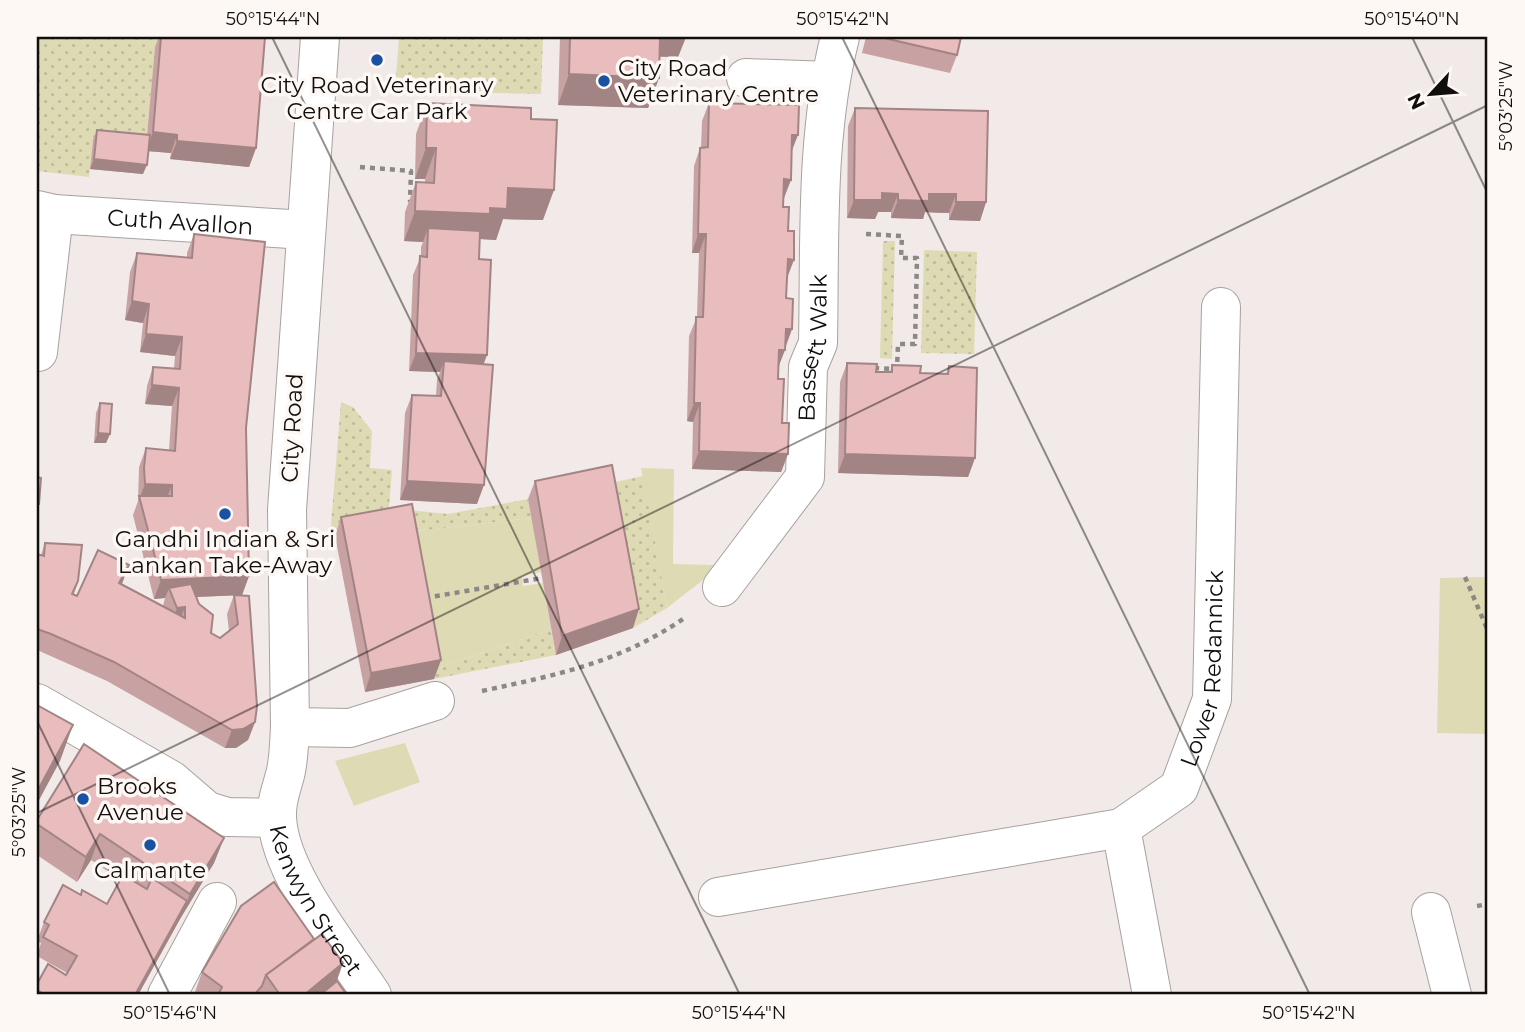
<svg xmlns="http://www.w3.org/2000/svg" width="1525" height="1032" font-family="Montserrat,sans-serif">
<defs>
<pattern id="park-dots" width="8" height="8" patternUnits="userSpaceOnUse" patternTransform="scale(1.75)"><rect width="8" height="8" fill="#dedbb4"/><path d="M2 2h.1M6 6h.1" fill="none" stroke="#bdbb9a" stroke-width="1.8" stroke-linecap="round"/></pattern>
</defs>
<rect width="100%" height="100%" fill="#f1eae8"/>
<g fill="#dedbb4">
<path d="M641,468L674,469L673,564L715,565L708,576L667,608Z"/>
<path d="M532,518L541,572L522,576L523,586L543,583L551,629L433,670L408,532Z"/>
<path d="M1484,577L1488,588V734L1437,733L1440,578Z"/>
<path d="M405,743L420,782L354,806L335,761Z"/>
</g>
<g fill="url(#park-dots)">
<path d="M37,37H195L155,48L146,145L93,140L89,177L37,171Z"/>
<path d="M399,37H543L541,94L395,91Z"/>
<path d="M883,241H895L892,359L880,358Z"/>
<path d="M924,250L977,252L974,354L921,353Z"/>
<path d="M341,402L353,407L372,431L370,468L392,470L389,508L448,514L528,499L532,518L408,532L405,523L330,537Z"/>
<path d="M643,476L667,608L633,628L606,484Z"/>
<path d="M551,629L556,655L434,679L433,670Z"/>
</g>
<g fill="none" stroke-linecap="round" stroke-linejoin="round">
<g stroke="#a8a29f" stroke-width="40">
<g id="minor">
<path id="s1" d="M320,37L287,510L290,727C289,743 289,760 285,775C281,790 276,802 277,817C279,873 341,948 372,995"/>
<path d="M746,78L830,81"/>
<path id="s2" d="M37,210L54,214L306,230"/>
<path d="M38,352L54,214"/>
<path id="s3" d="M722,587L805,477L808,367L818,343C820,241 815,136 840,37"/>
<path d="M37,703L171,780L207,811L227,817L277,818"/>
<path d="M290,727L350,728L435,701"/>
<path d="M718,897L1121,828"/>
<path d="M1431,912L1452,995"/>
<path d="M167,995L217,902"/>
<path id="s4" d="M1152,995L1121,828L1179,788L1212,699L1221,307"/>
</g>
</g>
<g stroke="#8c8886" stroke-width="4.5" stroke-dasharray="5 5" stroke-linecap="butt">
<path d="M360,167L411,171L410,202"/>
<path d="M866,234L902,236L901,258H917L915,344H898L897,369L873,368"/>
<path d="M1465,577L1488,631"/>
<path d="M425,598L542,578"/>
<path d="M482,691C560,674 619,663 686,617"/>
<path d="M1477,906L1488,904"/>
</g>
<use href="#minor" stroke="#fff" stroke-width="38"/>
</g>
<g fill="#c8a2a3">
<path d="M159,37H265L256,148L249,167L170,159L171,153L148,151L143,174L90,169L93,140L97,130L147,135L155,47Z"/>
<path d="M560,37H686L678,57H660L659,78L648,108L558,105Z"/>
<path d="M866,37H961L957,55L950,73L862,53Z"/>
<path d="M427,103L531,119L543,220L503,219L496,240L480,239L479,241V259L484,364L477,504L400,500L405,413L412,395L436,396L437,380L440,372L409,371L413,275L421,256V247L423,242L404,241L405,212L416,182H425V179H415L416,134Z"/>
<path d="M709,103L791,153L784,198H783L787,278L786,298L792,329L778,368V379L782,423L788,454L781,472L692,469L693,422L687,421L689,336L697,317L699,253H692L694,166L700,148H701L702,121Z"/>
<path d="M855,108L986,202L980,221L949,220V213H937L925,212L923,219L891,218V212H878L875,219L847,218L848,126Z"/>
<path d="M194,234L246,428L249,576L242,595L196,597L211,633L220,638L229,631L227,614L234,595L255,722L248,740L236,748H225L107,681L37,650V554L41,555L45,543L78,581L74,594L77,596L122,584L163,606L165,598L154,599L133,515L138,501L139,467L146,448L169,450L172,406L145,404L147,386L153,367L174,368L175,356L140,352L143,323L125,320L130,272L137,253L187,258V253Z"/>
<path d="M847,363L876,372H890L892,365L920,373L946,374L949,366L975,458L968,477L838,473L840,382Z"/>
<path d="M100,403L110,434L106,443H94L96,413Z"/>
<path d="M535,481L633,628L556,655L528,499Z"/>
<path d="M341,517L441,660L434,679L365,692L335,536Z"/>
<path d="M37,820L224,838L214,863L180,919L138,995H37V984L66,975L67,973L37,956L41,943L37,941L44,922L81,895L107,904L121,880L91,860L77,882L37,855Z"/>
<path d="M202,972L337,981L347,995H194Z"/>
</g>
<g fill="#a38485">
<path d="M656,37H686L678,57L649,56Z"/>
<path d="M569,74L659,78L648,108L558,105Z"/>
<path d="M153,132L177,135L171,153L146,151Z"/>
<path d="M792,135H798L791,153Z"/>
<path d="M177,141L256,148L249,167L170,159Z"/>
<path d="M426,148H436L425,179H415Z"/>
<path d="M94,159L147,165L143,174L90,169Z"/>
<path d="M784,179L791,180L784,198H777Z"/>
<path d="M508,188L554,190L543,220L503,219L496,240L480,239L478,244L428,228L423,242L404,241L415,211L490,208Z"/>
<path d="M882,193L898,194L891,212H878L875,219L847,218L854,200Z"/>
<path d="M929,194H956L949,213L925,212L923,219L891,218L898,200Z"/>
<path d="M956,202H986L980,221L949,220Z"/>
<path d="M698,234H706L699,253H692Z"/>
<path d="M788,259L794,260L787,278Z"/>
<path d="M132,301L149,304L143,323L125,320Z"/>
<path d="M786,329H792L785,348Z"/>
<path d="M146,334L182,337L175,356L140,352Z"/>
<path d="M779,350H785L778,368Z"/>
<path d="M416,353L487,355L480,374L444,361L440,372L409,371Z"/>
<path d="M152,385L179,388L172,406L145,404Z"/>
<path d="M694,403H700L693,422L687,421Z"/>
<path d="M98,433L110,434L106,443H94Z"/>
<path d="M699,451L788,454L781,472L692,469Z"/>
<path d="M845,454L975,458L968,477L838,473Z"/>
<path d="M407,481L484,485L477,504L400,500Z"/>
<path d="M145,484L172,485L165,503L140,497Z"/>
<path d="M129,565L122,584L119,583Z"/>
<path d="M249,576L242,595L173,598L169,588L165,598L154,599L161,580Z"/>
<path d="M185,607L178,625L171,626L177,608Z"/>
<path d="M639,609L633,628L556,655L562,636Z"/>
<path d="M441,660L434,679L365,692L371,673Z"/>
<path d="M255,722L248,740L236,748H225L232,730Z"/>
<path d="M73,725L60,761L37,804V793L38,790Z"/>
<path d="M100,834L91,860L77,882L86,857Z"/>
<path d="M224,838L214,863L180,919L138,995H135L187,901L190,894Z"/>
<path d="M343,963L332,995H304Z"/>
</g>
<g fill="#e9bcbe" stroke="#a38485" stroke-width="2">
<path d="M161,37H265L256,148L177,141V135L153,132Z"/>
<path d="M570,37H660L659,78L569,74Z"/>
<path d="M880,37H961L957,55Z"/>
<path d="M427,103L531,108V119L557,120L554,190L508,188L507,209L490,208V214L415,211L416,182L434,183L436,148H426Z"/>
<path d="M709,103L799,105L798,135H792L791,180L784,179L783,207H789L788,231H794V260L788,259L786,298L793,299L792,329H786L785,350H779L778,379H784L782,423H789L788,454L699,451L700,403H694L696,317H703L706,234H698L699,192L700,148L708,147Z"/>
<path d="M855,108L988,111L986,202H956V194H929V201L898,200V194L882,193V200H854Z"/>
<path d="M97,130L150,135L147,165L94,159Z"/>
<path d="M428,228L480,231L479,259L491,260L487,355L416,353L420,256L427,257Z"/>
<path d="M194,234L265,242L246,428L249,576L161,580L139,496H172V485L145,484L144,468L146,448L175,451L179,388L152,385L153,367L180,369L182,337L146,334L149,304L132,301L137,253L192,258Z"/>
<path d="M444,361L493,365L484,485L407,481L412,395L441,396Z"/>
<path d="M847,363L877,364L876,372H892V365L921,366L920,373L948,374L949,366L977,368L975,458L845,454Z"/>
<path d="M100,403L112,404L110,434L98,433Z"/>
<path d="M612,465L639,609L562,636L535,481Z"/>
<path d="M37,477L41,478L39,504H37Z"/>
<path d="M412,504L441,660L371,673L341,517Z"/>
<path d="M45,543L82,545L78,581L72,594L77,596L98,550L129,565L119,583L185,618V607L177,608L169,588L191,584L199,604L213,615L211,633L220,638L238,624L234,595L249,596L257,706L255,722L243,729L232,730L114,662L51,634L37,629V554L44,556Z"/>
<path d="M37,705L73,725L38,790L37,789Z"/>
<path d="M84,744L224,838L190,894L100,834L86,857L37,824V820Z"/>
<path d="M123,875L147,889L152,878L187,901L135,995H46L37,990V984L48,964L66,975L77,956L43,937L49,925L44,922L63,885L81,895L82,890L107,904Z"/>
<path d="M274,882L314,939L266,975L262,986L254,995H218L222,987L202,972L241,906Z"/>
<path d="M322,934L343,963L304,995H274L278,992L266,975Z"/>
<path d="M337,981L347,995H320Z"/>
</g>
<path fill="none" stroke="#110f0e" stroke-width="2" stroke-opacity="0.45" d="M272,37L740,995M842,37L1310,995M1412,37L1488,194M37,721L170,995M37,813L1488,105"/>
<g fill="#1952a3" stroke="#fef8f5" stroke-width="2.5">
<circle cx="377" cy="60" r="7"/>
<circle cx="604" cy="81" r="7"/>
<circle cx="225" cy="514" r="7"/>
<circle cx="83" cy="799" r="7"/>
<circle cx="150" cy="845" r="7"/>
</g>
<g text-anchor="middle" stroke-width="7" stroke-linejoin="round" paint-order="stroke">
<g font-size="23" fill="#110f0e" stroke="#fef8f5">
<text x="618" y="76" text-anchor="start">City Road<tspan x="618" dy="26">Veterinary Centre</tspan></text>
<text x="377" y="93">City Road Veterinary<tspan x="377" dy="26">Centre Car Park</tspan></text>
<text x="225" y="547">Gandhi Indian &amp; Sri<tspan x="225" dy="26">Lankan Take-Away</tspan></text>
<text x="97" y="794" text-anchor="start">Brooks<tspan x="97" dy="26">Avenue</tspan></text>
<text x="150" y="878">Calmante</text>
</g>
<g font-size="23" fill="#110f0e" stroke="#fef8f5">
<text dy="8" stroke="none"><textPath href="#s2" startOffset="144">Cuth Avallon</textPath></text>
<text dy="8" stroke="none"><textPath href="#s3" startOffset="268">Bassett Walk</textPath></text>
<text transform="translate(292 428) rotate(-87)" y="8">City Road</text>
<text dy="8" stroke="none"><textPath href="#s4" startOffset="364">Lower Redannick</textPath></text>
<text dy="8" stroke="none"><textPath href="#s1" startOffset="875">Kenwyn Street</textPath></text>
</g>
</g>
<rect width="1525" height="1032" fill="none" stroke="#fef8f5" stroke-width="77"/>
<g transform="translate(1431 94) rotate(244)" stroke="#fef8f5" stroke-width="5" paint-order="stroke">
<path d="M0-5L12 26L0 18L-12 26Z" fill="#110f0e"/>
<text y="-10" font-size="19" font-weight="bold" text-anchor="middle" fill="#110f0e">N</text>
</g>
<rect x="38" y="38" width="1448" height="955" fill="none" stroke="#110f0e" stroke-width="2.5"/>
<g font-size="18" text-anchor="middle" fill="#110f0e">
<text x="273" y="25">50°15'44"N</text>
<text x="843" y="25">50°15'42"N</text>
<text x="1412" y="25">50°15'40"N</text>
<text transform="translate(1506 106) rotate(-90)" y="6">5°03'25"W</text>
<text transform="translate(19 812) rotate(-90)" y="6">5°03'25"W</text>
<text x="170" y="1019">50°15'46"N</text>
<text x="739" y="1019">50°15'44"N</text>
<text x="1309" y="1019">50°15'42"N</text>
</g>
</svg>
